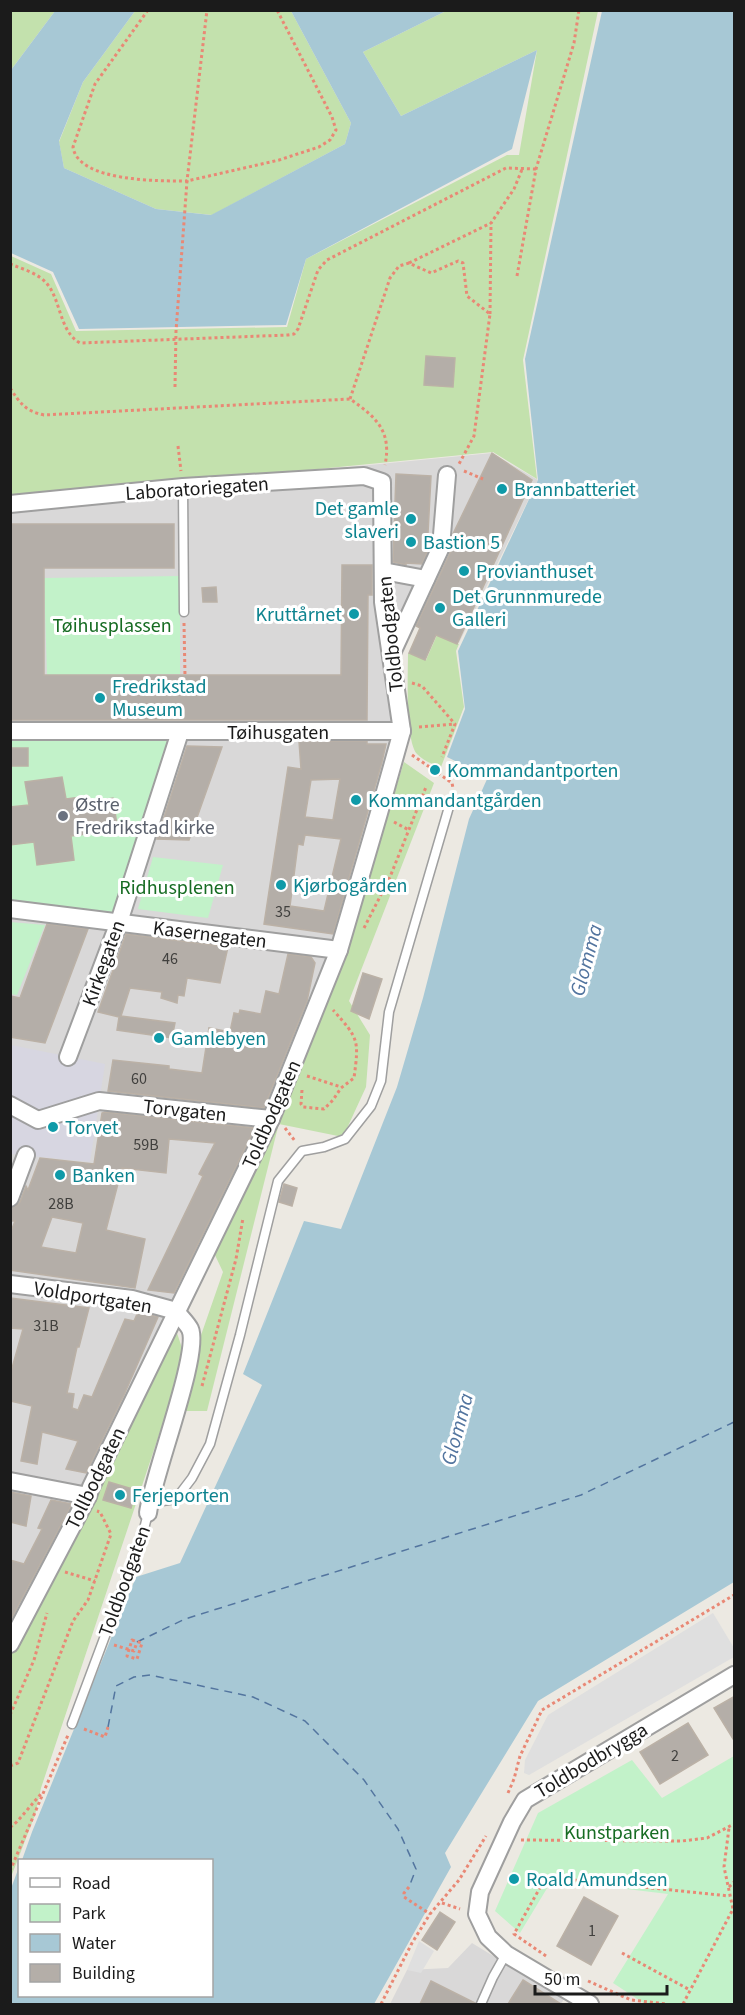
<svg xmlns="http://www.w3.org/2000/svg" width="745" height="2015" font-family="'Source Sans 3',sans-serif">
<rect width="100%" height="100%" fill="#ece9e2"/>
<g fill="#d9d8d8">
<path d="M492,453L538,480L459,643L413,624L402,647L403,732L343,954L11,1677V500Z"/>
<path d="M472,1943L564,1999L561,2004H390L407,1970L448,1968Z"/>
</g>
<g fill="#c3e1ad">
<path d="M11,10L55,11L11,70L10,11Z"/>
<path d="M135,11H291L351,123L345,144L212,215L156,209L64,168L59,142L83,82Z"/>
<path d="M446,11H598L523,360L537,479L493,452L11,499V256L51,274L76,331L287,327L306,259L507,155H519L537,50L401,116L363,52Z"/>
<path d="M437,635L459,644L456,651L464,707L441,767C432,764 424,761 417,754C405,741 408,673 408,653L426,660Z"/>
<path d="M404,762L434,783L349,1001L370,1035L366,1087L343,1137L274,1123L344,954Z"/>
<path d="M273,1126L278,1127L207,1411H182L199,1341L223,1272L214,1253Z"/>
<path d="M177,1333L185,1357L41,1788L35,1815L11,1877V1654Z"/>
</g>
<g fill="#c2f2c9">
<path d="M180,576V674L47,675L44,578Z"/>
<path d="M11,735L175,737L115,917L11,904Z"/>
<path d="M153,857L223,865L208,918L138,909Z"/>
<path d="M10,922L45,925L17,995L11,994Z"/>
<path d="M734,1756V2004H645L613,1983L668,1894L552,1880L520,1933L495,1911L538,1813L632,1760L662,1798Z"/>
</g>
<g fill="#dfdfdf">
<path d="M713,1613L734,1648V1657L529,1775L524,1773L525,1760L548,1715Z"/>
<path d="M419,1941L434,1951L421,1973L407,1970Z"/>
</g>
<path fill="#d7d6e1" d="M11,1045L105,1064L90,1162L11,1154Z"/>
<g fill="#a7c8d5">
<path d="M55,11H135L83,82L59,141L64,168L156,209L211,215L345,144L351,123L291,11H446L363,52L401,116L537,50L512,149L306,259L286,325L79,329L53,272L11,253V70Z"/>
<path d="M602,11H734V1582L538,1701L445,1853L451,1867L374,2004H11L10,1891L19,1867L20,1996H212V1860H22L32,1832L136,1577L180,1563L262,1385L243,1374L304,1221L341,1229L397,1087L423,998L469,819L488,777L447,757L465,709L458,651L538,480L525,359Z"/>
</g>
<g fill="none" stroke-linecap="round" stroke-linejoin="round">
<g stroke="#53759f" stroke-width="1.5" stroke-dasharray="8 6" stroke-linecap="butt">
<path d="M137,1642L185,1619L581,1495L734,1422"/>
<path d="M108,1727L116,1686L134,1677L150,1675L253,1697L305,1721L364,1780L398,1829L416,1869L409,1887"/>
</g>
</g>
<g fill="#b4aea8" stroke="#bbb1a6" stroke-width="1.5" fill-rule="evenodd">
<path d="M426,356L455,358L453,387L424,385Z"/>
<path d="M492,453L532,480L457,644L436,635L425,660L409,653L420,628L416,626L451,551L452,536Z"/>
<path d="M396,474L431,476L427,552L422,564L406,563V565L393,562Z"/>
<path d="M10,524H174V568H44V675H341L342,565H372V595H368L367,720H10Z"/>
<path d="M216,587L217,602H203L202,588Z"/>
<path d="M299,741H367V744H386L382,762L333,934L264,924L288,767L301,769ZM340,779L333,820L305,817L311,780ZM305,835L341,839L324,911L290,906L298,844L303,845Z"/>
<path d="M187,746L222,747L189,840L157,839Z"/>
<rect x="10" y="748" width="18" height="18"/>
<path d="M62,777L66,799L88,796L89,802L113,798L117,825L93,828V833L71,836L74,860L37,865L34,842L10,845V807L29,805L25,782Z"/>
<path d="M47,924L88,929L45,1043L10,1037V996L20,998Z"/>
<path d="M126,934L228,947L220,983L187,978L184,996L178,995L177,1003L161,998L162,992L130,988L121,1016L175,1023L172,1038L117,1030L119,1017L98,1012Z"/>
<path d="M288,954L311,957L315,963L307,1001L264,1108L108,1091L113,1060L169,1066V1069L202,1073L209,1028L230,1032L234,1013L239,1014L240,1010L261,1014L266,991L279,994Z"/>
<path d="M363,973L382,979L369,1019L351,1011Z"/>
<path d="M105,1112L255,1128L174,1293L148,1290L203,1176L199,1174L215,1143L169,1139L166,1173L122,1168L106,1230L145,1239L135,1288L10,1270V1234L15,1221H10V1208L16,1206L20,1202L26,1186L28,1190L40,1158L94,1164L102,1113ZM52,1217L83,1223L76,1253L41,1247Z"/>
<path d="M284,1184L297,1188L292,1206L279,1202Z"/>
<path d="M10,1298L89,1308L79,1347H77L67,1393L74,1394L72,1408L78,1410L84,1395L92,1397L125,1319L134,1321L138,1312L158,1317L124,1395L86,1473L66,1469L78,1441L42,1432L37,1464L21,1461L32,1406L10,1401V1375L23,1329L10,1328Z"/>
<path d="M109,1482L136,1490L131,1508L103,1500Z"/>
<path d="M10,1492L31,1496L26,1526L10,1522Z"/>
<path d="M51,1500L72,1504L10,1621V1560L24,1564L42,1529L38,1528Z"/>
<path d="M735,1696V1742L714,1708Z"/>
<path d="M688,1723L708,1755L660,1784L640,1752Z"/>
<path d="M584,1897L618,1916L591,1965L557,1946Z"/>
<path d="M440,1912L455,1922L437,1950L422,1940Z"/>
<path d="M523,1980L561,2004H508Z"/>
<path d="M431,1981L475,2003V2004H420Z"/>
</g>
<g fill="none" stroke-linecap="round" stroke-linejoin="round">
<g stroke="#9f9f9f" stroke-width="11">
<g id="lane">
<path d="M183,487L184,612"/>
<path d="M149,1503L176,1499L192,1478L210,1444L240,1335L278,1181L302,1151L324,1147L345,1139L371,1106L381,1081L389,1012L451,800"/>
<path d="M72,1724L142,1537L148,1513"/>
<path d="M481,2004L493,1977L506,1954"/>
</g>
</g>
<g stroke="#9f9f9f" stroke-width="20">
<g id="street">
<path d="M10,504L183,487L364,476L382,482L383,602L402,731L379,813L339,950L271,1119L91,1487L88,1496L10,1644"/>
<path d="M383,571L426,579"/>
<path d="M391,655L441,547L447,475"/>
<path d="M10,731H402"/>
<path d="M10,909L339,950"/>
<path d="M68,1057L119,922L180,732"/>
<path d="M10,1105L38,1120L99,1101L271,1119"/>
<path d="M10,1198L26,1155"/>
<path d="M10,1284L132,1299L176,1311"/>
<path d="M10,1481L88,1496"/>
<path d="M148,1513C152,1478 201,1352 190,1329C187,1323 180,1317 176,1311"/>
<path d="M590,2004L506,1954L488,1937L477,1914L480,1892L512,1822L525,1800L734,1675"/>
</g>
</g>
<g stroke="#e98875" stroke-width="3" stroke-dasharray="3 3" stroke-linecap="butt">
<path d="M148,10L95,84L73,147C78,182 160,181 187,181L207,10"/>
<path d="M409,263L491,223L514,189L523,167"/>
<path d="M10,264C23,269 40,274 48,285C61,302 60,332 80,343L288,335L294,334L298,329L318,270L327,260L506,168L536,169"/>
<path d="M517,276L536,169L574,43L579,10"/>
<path d="M490,314L491,223"/>
<path d="M175,387L176,331L187,181L279,160L319,147L330,140L336,130L332,117L277,10"/>
<path d="M10,388C20,403 25,411 44,415L350,399C376,417 392,431 385,465"/>
<path d="M350,399L390,278L399,266L409,263L431,273L458,261L463,263L467,296L490,314L474,436L459,464"/>
<path d="M178,446L181,471"/>
<path d="M464,471L483,479"/>
<path d="M184,623L185,676"/>
<path d="M412,683L422,686L455,724L442,757"/>
<path d="M419,727L454,724"/>
<path d="M412,755L431,768"/>
<path d="M438,773L452,783L453,788"/>
<path d="M394,822L409,830"/>
<path d="M364,928L390,877L426,787"/>
<path d="M307,1076L341,1087"/>
<path d="M302,1090L301,1104L303,1107L324,1109L333,1100L341,1088L354,1078C359,1040 359,1039 333,1010"/>
<path d="M285,1128L295,1141"/>
<path d="M202,1386L236,1259L243,1218"/>
<path d="M65,1572L95,1581"/>
<path d="M132,1640L142,1643L137,1659L127,1656Z"/>
<path d="M114,1645L134,1651L137,1642"/>
<path d="M10,1715L34,1660L47,1613"/>
<path d="M84,1729L105,1737L108,1727"/>
<path d="M10,1766L18,1763L73,1621L88,1600L111,1534L100,1512L97,1511"/>
<path d="M508,1793L514,1779L520,1756L542,1710L734,1595"/>
<path d="M10,1827C16,1825 34,1801 41,1794"/>
<path d="M521,1840L682,1841L707,1838L734,1824"/>
<path d="M10,1871L68,1735"/>
<path d="M409,1887L404,1893V1897L430,1914"/>
<path d="M729,1887L734,1882"/>
<path d="M442,1903L460,1909"/>
<path d="M622,1953L690,1990"/>
<path d="M546,1956L514,1934L546,1877L729,1896"/>
<path d="M588,1981L631,2000L667,2004"/>
<path d="M381,2004L412,1943L430,1914L459,1880L486,1836"/>
<path d="M683,2004L733,1909L724,1867L729,1828"/>
</g>
<use href="#lane" stroke="#fff" stroke-width="8"/>
<use href="#street" stroke="#fff" stroke-width="16"/>
</g>
<g fill="#0f9aa8" stroke="#fff" stroke-width="2">
<circle cx="502" cy="489" r="6"/>
<circle cx="411" cy="519" r="6"/>
<circle cx="411" cy="542" r="6"/>
<circle cx="464" cy="571" r="6"/>
<circle cx="440" cy="608" r="6"/>
<circle cx="354" cy="614" r="6"/>
<circle cx="100" cy="698" r="6"/>
<circle cx="435" cy="770" r="6"/>
<circle cx="356" cy="800" r="6"/>
<circle cx="281" cy="885" r="6"/>
<circle cx="159" cy="1038" r="6"/>
<circle cx="53" cy="1127" r="6"/>
<circle cx="60" cy="1175" r="6"/>
<circle cx="120" cy="1495" r="6"/>
<circle cx="514" cy="1879" r="6"/>
</g>
<circle fill="#6b7280" stroke="#fff" stroke-width="2" cx="63" cy="816" r="6"/>
<g text-anchor="middle" stroke-width="6" stroke-linejoin="round" paint-order="stroke">
<g font-size="16" fill="#41403e">
<text x="283" y="917">35</text>
<text x="170" y="964">46</text>
<text x="139" y="1084">60</text>
<text x="146" y="1150">59B</text>
<text x="61" y="1209">28B</text>
<text x="46" y="1331">31B</text>
<text x="675" y="1761">2</text>
<text x="592" y="1936">1</text>
</g>
<g font-size="20" fill="#1b1b1b" stroke="#fff">
<text transform="translate(197 488) rotate(-4)" y="7">Laboratoriegaten</text>
<text transform="translate(390 634) rotate(-96)" y="7">Toldbodgaten</text>
<text x="278" y="739">Tøihusgaten</text>
<text transform="translate(210 934) rotate(7)" y="7">Kasernegaten</text>
<text transform="translate(103 963) rotate(-70)" y="7">Kirkegaten</text>
<text transform="translate(185 1110) rotate(6)" y="7">Torvgaten</text>
<text transform="translate(271 1114) rotate(-66)" y="7">Toldbodgaten</text>
<text transform="translate(93 1297) rotate(9)" y="7">Voldportgaten</text>
<text transform="translate(95 1478) rotate(-64)" y="7">Tollbodgaten</text>
<text transform="translate(124 1581) rotate(-70)" y="7">Toldbodgaten</text>
<text transform="translate(591 1760) rotate(-31)" y="7">Toldbodbrygga</text>
</g>
<g font-size="20" fill="#0d838f" stroke="#fff" text-anchor="start">
<text x="514" y="496">Brannbatteriet</text>
<text x="399" y="515" text-anchor="end">Det gamle<tspan x="399" dy="23">slaveri</tspan></text>
<text x="423" y="549">Bastion 5</text>
<text x="476" y="578">Provianthuset</text>
<text x="452" y="603">Det Grunnmurede<tspan x="452" dy="23">Galleri</tspan></text>
<text x="342" y="621" text-anchor="end">Kruttårnet</text>
<text x="112" y="693">Fredrikstad<tspan x="112" dy="23">Museum</tspan></text>
<text x="447" y="777">Kommandantporten</text>
<text x="368" y="807">Kommandantgården</text>
<text x="293" y="892">Kjørbogården</text>
<text x="171" y="1045">Gamlebyen</text>
<text x="65" y="1134">Torvet</text>
<text x="72" y="1182">Banken</text>
<text x="132" y="1502">Ferjeporten</text>
<text x="526" y="1886">Roald Amundsen</text>
</g>
<g font-size="20" fill="#176c23" stroke="#fff">
<text x="112" y="632">Tøihusplassen</text>
<text x="177" y="894">Ridhusplenen</text>
<text x="617" y="1839">Kunstparken</text>
</g>
<g font-size="20" fill="#5b616d" stroke="#fff" text-anchor="start">
<text x="75" y="811">Østre<tspan x="75" dy="23">Fredrikstad kirke</tspan></text>
</g>
<g font-size="21" font-style="italic" fill="#53759f" stroke="#fff">
<text transform="translate(586 960) rotate(-75)" y="7">Glomma</text>
<text transform="translate(457 1429) rotate(-75)" y="7">Glomma</text>
</g>
</g>
<rect width="745" height="2015" fill="none" stroke="#1b1b1b" stroke-width="24"/>
<rect x="18" y="1859" width="195" height="138" fill="#ffffff" stroke="#a4a4a4" stroke-width="1.5"/>
<rect x="30" y="1878" width="30" height="9" fill="#ffffff" stroke="#a4a4a4" stroke-width="1.5"/>
<text x="72" y="1889" font-size="18" fill="#1b1b1b">Road</text>
<rect x="30" y="1904" width="30" height="18" fill="#c2f2c9" stroke="#a4a4a4" stroke-width="1.5"/>
<text x="72" y="1919" font-size="18" fill="#1b1b1b">Park</text>
<rect x="30" y="1934" width="30" height="18" fill="#a7c8d5" stroke="#a4a4a4" stroke-width="1.5"/>
<text x="72" y="1949" font-size="18" fill="#1b1b1b">Water</text>
<rect x="30" y="1964" width="30" height="18" fill="#b4aea8" stroke="#a4a4a4" stroke-width="1.5"/>
<text x="72" y="1979" font-size="18" fill="#1b1b1b">Building</text>
<path d="M535 1985v9h132v-9" fill="none" stroke="#1b1b1b" stroke-width="3"/>
<text x="544" y="1985" font-size="18" fill="#1b1b1b" stroke="#ffffff" stroke-width="4.5" paint-order="stroke">50 m</text>
</svg>
